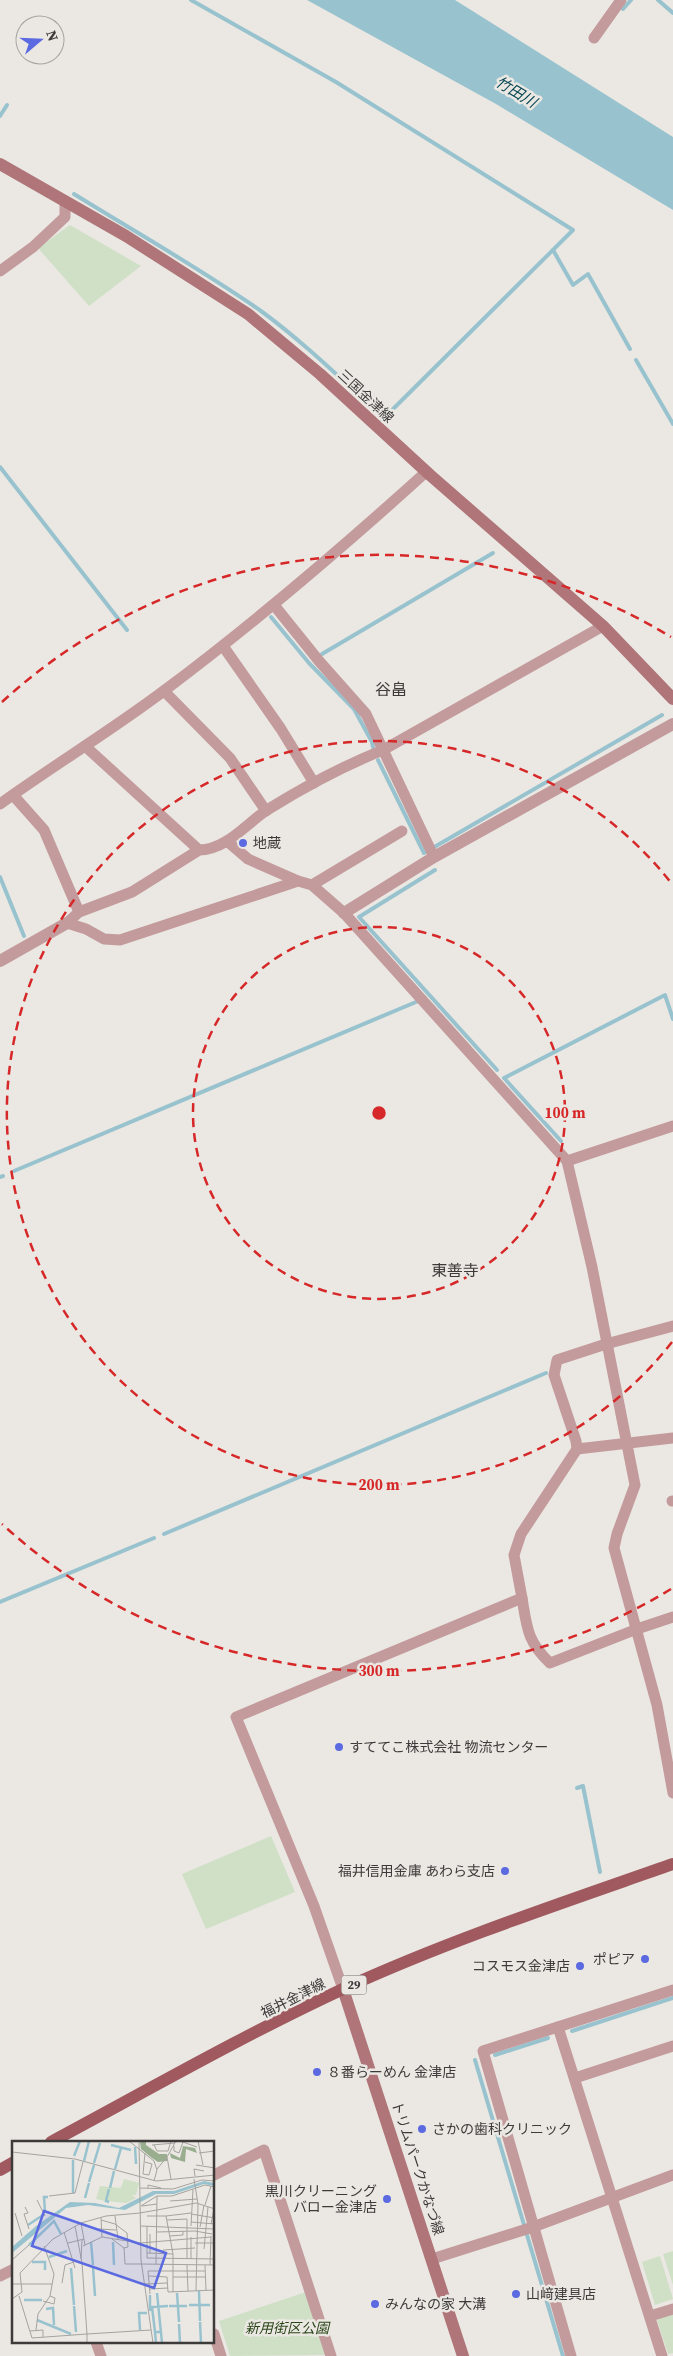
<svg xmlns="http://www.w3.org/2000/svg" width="673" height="2356" font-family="'Source Serif 4','Noto Sans JP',serif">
<rect width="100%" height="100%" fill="#ebe8e3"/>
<g fill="#cfe0c6">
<path d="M70,225L141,266L89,306L38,248Z"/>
<path d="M271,1836L295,1892L206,1929L182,1874Z"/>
<path d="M673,2251V2285L663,2254Z"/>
<path d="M660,2256L673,2299L655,2305L642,2262Z"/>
<path d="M306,2292L327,2355L230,2356L219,2321Z"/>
<path d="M673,2310V2353L668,2354L657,2320L662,2314Z"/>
</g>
<path fill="#98c3ce" d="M307,0H455L673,137V210L496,104Z"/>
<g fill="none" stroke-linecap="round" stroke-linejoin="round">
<g stroke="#98c3ce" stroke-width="4">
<path d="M191,0L336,82L573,230L382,420"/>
<path d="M658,0L673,13"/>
<path d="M623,9L631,0"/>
<path d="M0,116L7,105"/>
<path d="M74,194C137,233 201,269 261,311C302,341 339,377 376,411"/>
<path d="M553,250L573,285L588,274L630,349"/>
<path d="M636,360L673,424"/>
<path d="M0,467L127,630"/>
<path d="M271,617L309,663L354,709L372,742L373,747"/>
<path d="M322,654L493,553"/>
<path d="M378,760L424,853L662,715"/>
<path d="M435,870L359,917L497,1070"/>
<path d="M0,877L24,936"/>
<path d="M561,1141L504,1078L665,995L673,1019"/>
<path d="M14,1171L416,1002"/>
<path d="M0,1177L3,1176"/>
<path d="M164,1534L546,1373"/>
<path d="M0,1602L154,1538"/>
<path d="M577,1788L583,1786L600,1872"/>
<path d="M572,2031L673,1998"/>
<path d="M495,2055L548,2038"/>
<path d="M475,2060L563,2356"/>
</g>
<g stroke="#c49b9d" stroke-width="11">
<path d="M594,38L621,0"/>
<path d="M0,271L33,247L65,217V201"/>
<path d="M274,605L319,661L366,714L434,857"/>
<path d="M603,626L383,750C343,766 304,787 267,810C246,824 226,850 199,850L132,892L79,912L67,923L86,929L104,939L120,940L298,881L312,885L344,913L567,1161L592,1267L635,1485L617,1534L614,1548L657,1705L673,1793"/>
<path d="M223,646L281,729L314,783"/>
<path d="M164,691L230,758L266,811"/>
<path d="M85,746L199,850"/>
<path d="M13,795L44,830L79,912"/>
<path d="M0,804C54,765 112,730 165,690C256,622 342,548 426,472"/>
<path d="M227,841L248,859L298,881"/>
<path d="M312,885L402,831"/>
<path d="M567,1161L673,1126"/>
<path d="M577,1449L673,1438"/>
<path d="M672,1501H673"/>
<path d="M522,1598C527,1628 527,1641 550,1663L637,1629L673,1617"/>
<path d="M343,1989L314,1906L236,1717L522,1598L514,1555L521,1534L577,1449L576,1441L554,1375L557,1360L606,1344L673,1326"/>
<path d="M558,2027L662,2356"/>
<path d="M575,2078L673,2046"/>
<path d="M214,2175L264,2150L331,2356"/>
<path d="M432,2259L533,2227L673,2175"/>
<path d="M0,2276L14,2269"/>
<path d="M650,2316L673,2309"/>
<path d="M214,2334L221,2356"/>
<path d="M96,2342L101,2356"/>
<path d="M571,2356L483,2051L673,1990"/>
</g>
<g stroke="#c49b9d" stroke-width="12">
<path d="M344,913L434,857L673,724"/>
<path d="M0,961L67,923"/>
</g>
<g stroke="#af7578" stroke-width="12">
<path d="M0,164L126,236L248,314L320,374L430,475L603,626L673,699"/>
<path d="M343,1989L463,2356"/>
</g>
<g stroke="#9f595f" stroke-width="12">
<path d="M51,2142C148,2090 244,2035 343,1989C450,1940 562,1903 673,1864"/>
<path d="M0,2170L14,2162"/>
</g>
</g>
<g fill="none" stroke="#d62828" stroke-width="2.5" stroke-dasharray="9 6">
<circle cx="379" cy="1113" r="186"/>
<path d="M672 1342A372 372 0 1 1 672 884"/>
<path d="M671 1589A558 558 0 0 1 2 1524M2 702A558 558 0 0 1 671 637"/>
</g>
<g fill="#5b6ae1" stroke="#ebe8e3" stroke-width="2">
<circle cx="243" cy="843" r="5"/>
<circle cx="339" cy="1747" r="5"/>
<circle cx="505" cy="1871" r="5"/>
<circle cx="645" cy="1959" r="5"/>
<circle cx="580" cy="1966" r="5"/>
<circle cx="317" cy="2072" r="5"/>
<circle cx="422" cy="2129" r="5"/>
<circle cx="387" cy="2199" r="5"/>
<circle cx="516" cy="2294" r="5"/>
<circle cx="375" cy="2304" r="5"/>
</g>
<g text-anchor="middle" stroke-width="5" stroke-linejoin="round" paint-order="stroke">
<rect fill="#ebe8e3" stroke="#706f6d" stroke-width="1" x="341.5" y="1975.5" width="25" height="19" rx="4"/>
<g font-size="12" font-weight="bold" fill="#3c3b3a">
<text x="354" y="1989">29</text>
</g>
<g font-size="14" fill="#3c3b3a" stroke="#ebe8e3">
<text transform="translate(366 396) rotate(43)" y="5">三国金津線</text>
<text transform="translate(293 1998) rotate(-27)" y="5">福井金津線</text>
<text transform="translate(418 2168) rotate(72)" y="5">トリムパークかなづ線</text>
</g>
<g font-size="14" fill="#3c3b3a" stroke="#ebe8e3" text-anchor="start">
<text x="253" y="848">地蔵</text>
<text x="349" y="1752">すててこ株式会社 物流センター</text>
<text x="495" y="1876" text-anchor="end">福井信用金庫 あわら支店</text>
<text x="635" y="1964" text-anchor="end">ポピア</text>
<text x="570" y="1971" text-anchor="end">コスモス金津店</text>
<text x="327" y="2077">８番らーめん 金津店</text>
<text x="432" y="2134">さかの歯科クリニック</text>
<text x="377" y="2196" text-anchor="end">黒川クリーニング<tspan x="377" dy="16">バロー金津店</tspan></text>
<text x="526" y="2299">山﨑建具店</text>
<text x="385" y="2309">みんなの家 大溝</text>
</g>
<g font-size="14" font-style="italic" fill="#2a4518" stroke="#ebe8e3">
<text x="287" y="2333">新用街区公園</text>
</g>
<g font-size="15" font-style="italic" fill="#074854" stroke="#ebe8e3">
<text transform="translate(516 92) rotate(31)" y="5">竹田川</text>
</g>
<g font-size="16" fill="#3c3b3a" stroke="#ebe8e3">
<text x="391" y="695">谷畠</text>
<text x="455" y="1276">東善寺</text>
</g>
</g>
<g transform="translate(12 2141)">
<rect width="202" height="202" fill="#ebe8e3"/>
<path d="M112,38L127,42L124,54H120L124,57L114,62L94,60L95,56L93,60L84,58L88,45L109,47Z" fill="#cfe0c6"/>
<path d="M128,0H134V4L147,13H155V20L146,21L140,17L129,8ZM171,5L183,7L185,12L174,8L173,21L159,17L158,12L168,17Z" fill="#99ad8f"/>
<path d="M192,40L202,42V45L192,43L162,53H144L113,69L76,64L54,67L0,112V106L24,85L58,61L83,62L107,67L141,50H162Z" fill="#98c3ce"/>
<path fill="none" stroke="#98c3ce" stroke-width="2.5" d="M99,4L119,9M123,6L124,23M62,15L68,0M61,19V52M72,20L77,0M82,22L88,2M103,28L109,7M77,41L82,24M98,47L102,30M73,57L77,42M97,61L94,60L97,48M33,71L32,56H36M16,84L31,74M79,101L81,124M101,101L102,124M17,104L42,80L49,93M37,116L55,110M20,121H33V129M81,126L83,155M59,127L62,164M187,150L188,180M145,152L150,202M165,152L167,181M12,159H30M177,164H198M62,165L64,191M157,165H175M34,168L41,167L42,184M138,170V154M25,179L59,193M188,181L189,202M167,183L168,202M128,189L127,172H135M143,191L140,166L156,165M144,202L143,191H148"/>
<path fill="none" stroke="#a5a39f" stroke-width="1" d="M117,0L142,20L145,29L142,40M127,0L129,119L141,202M168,0L185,6M186,0L191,24M140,4L163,2M142,4L145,10H156L159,0M162,5V10L167,12L171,1M0,11L63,18L144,40L203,34M187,12L203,10M133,21L140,23L137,34L131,33L133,12M184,24L203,27M145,28L155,16M183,35L182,28L192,30M159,38L155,16L164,0M182,38L186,63L184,150M128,47L161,48L190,39L203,40M136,47V44L149,47M37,55L63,52L71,21M25,59L33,75M158,60L185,58M193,64L199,45M129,65L145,55H160L193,44L203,46M130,65L145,63M13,66L16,72L12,73L17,88M3,72L10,95M128,72L184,62L203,68M179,73L203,77M103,75L106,98M135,75H154M89,77L90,96M89,79L103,83L115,92L116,106L112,107M155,79L175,78V118M179,81L203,83M69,82L73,104M199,83L202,68M63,85L70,122L75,193L139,189M128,85L203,88M135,85V117L203,118M179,85L181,48M188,86L192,64M87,88L104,89M52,91L63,127M145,91L183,90L200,93M158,95L171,94V90M100,98L112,107L113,123H129M56,102L72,98M128,102L199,96M183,102H203M71,105L90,96L128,102M192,108L196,66M135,112L161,113M138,112V93M151,113V109L183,107M69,118L70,99M179,118V96M0,119L17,104M129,123L203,124M144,123L145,55M175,124L176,150M193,124L194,149M198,124L199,95M137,135L155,136M155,136L156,151L203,149M161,136H193M50,142L53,124L62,121M0,143H40M132,143L155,142M138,148L156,147M161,151V113L154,75L179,72M138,153L136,130H193M7,155L20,197L75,193V202M0,158L10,151L8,132L41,98L69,82L94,75L128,72M31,160L42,163L43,157L38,155M24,189L26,173L38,155L42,133L32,105M18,190L31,189V196"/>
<path fill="#5b6ae1" fill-opacity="0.15" stroke="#5b6ae1" stroke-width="2.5" d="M32,70L154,112L142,147L20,105Z"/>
<rect width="202" height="202" fill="none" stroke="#3c3b3a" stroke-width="2.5"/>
</g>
<circle cx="379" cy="1113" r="8" fill="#d62828" stroke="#ebe8e3" stroke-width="2.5"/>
<g font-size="15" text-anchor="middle" font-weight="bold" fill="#d62828" stroke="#ebe8e3" stroke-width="5" stroke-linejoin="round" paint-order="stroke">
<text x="565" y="1118">100 m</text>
<text x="379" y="1490">200 m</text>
<text x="379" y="1676">300 m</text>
</g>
<g transform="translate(40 40) rotate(71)"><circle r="24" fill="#ebe8e3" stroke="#a5a39f"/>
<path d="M0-4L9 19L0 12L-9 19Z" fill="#5b6ae1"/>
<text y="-8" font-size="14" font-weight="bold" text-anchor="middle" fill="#3c3b3a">N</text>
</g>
</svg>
